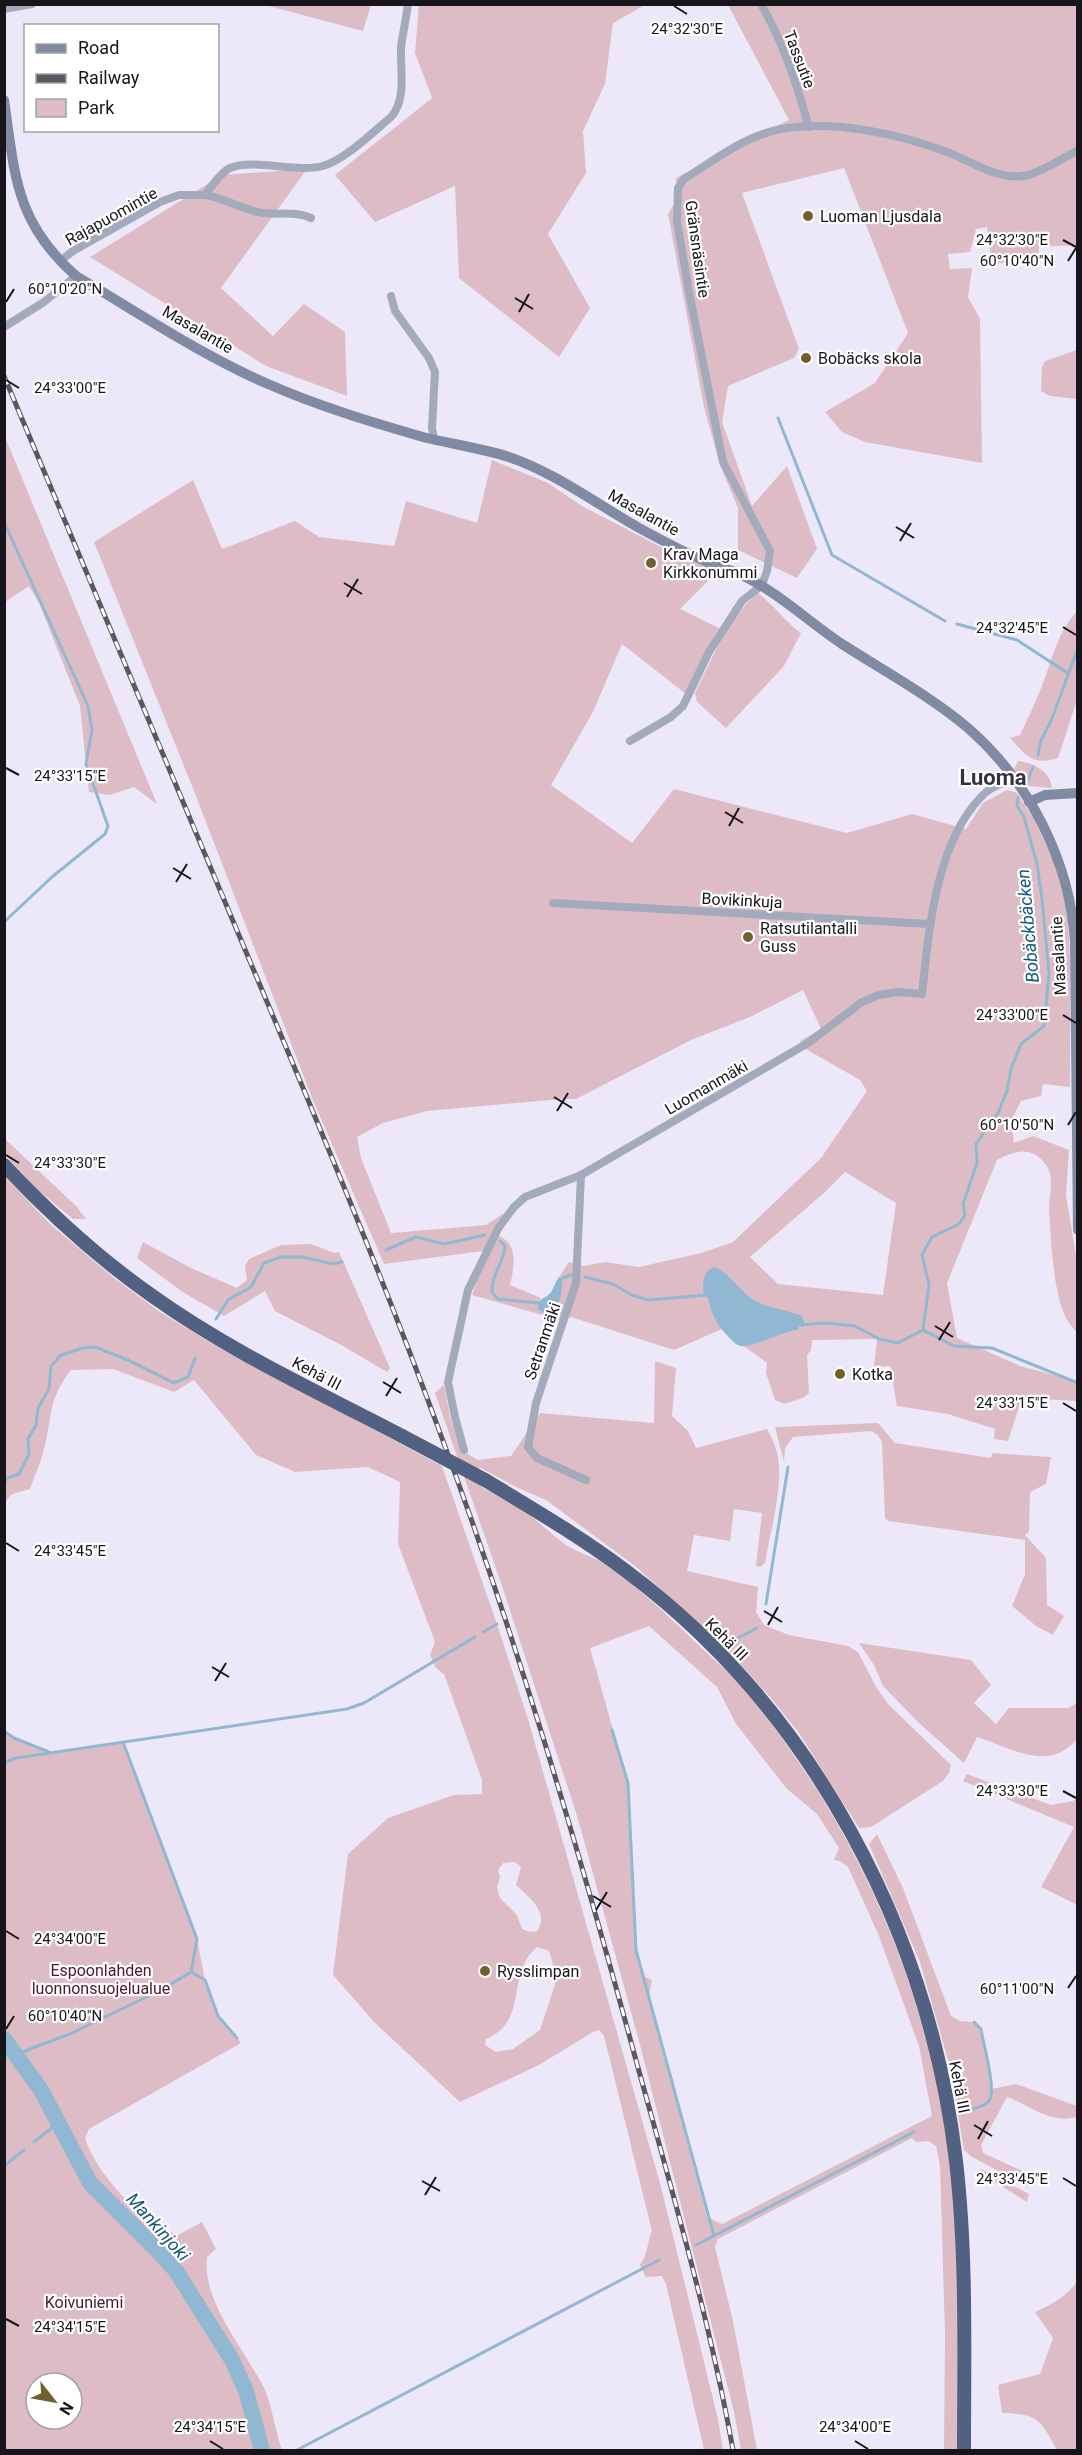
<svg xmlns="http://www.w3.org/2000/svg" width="1082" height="2455" font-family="Roboto,sans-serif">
<rect width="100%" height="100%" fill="#ede8f9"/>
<g fill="#debcc5" fill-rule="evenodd">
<path d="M419,4L645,5L613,23L605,84L583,131L586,173L548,234L590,308L559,357L459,278L455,186L375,222L335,175L432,98L415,53Z"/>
<path d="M265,5L371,4V5L363,31Z"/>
<path d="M728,5H1077V245L1039,247V253L1020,256V261L992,264L987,227L976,229L970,252L948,254L950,269L972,268L968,297L980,319L982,463L865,442L842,432L825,412L875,383L908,333L844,168L742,193L799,349L794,358L728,386L722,422L752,506L787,466L817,549L797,578L738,550V508L720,465L704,407L668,214L677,199L676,178L789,120Z"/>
<path d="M307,169L221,288L273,336L304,304L345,332L347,396L266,366L90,257L222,175Z"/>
<path d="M1077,350V399L1050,396L1041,391L1042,367L1045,361Z"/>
<path d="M5,437L157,804L134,787L110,795L89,792L80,706L39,603L29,586L5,602Z"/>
<path d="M492,460L548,483L582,506L661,547L708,568L707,582L680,609L719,628L686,694L622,644L593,712L551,785L632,843L674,789L847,833L912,814L966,829L983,803L1007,790L1017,793L1035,821L1053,860L1068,912L1070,963V1087L1043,1084L1041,1096L1021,1101L1011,1121L1014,1143L1033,1136L1069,1150L1066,1195L1077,1262V1333C1074,1328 1069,1324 1066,1318C1053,1293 1051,1239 1049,1210C1049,1195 1055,1178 1046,1165C1032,1145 1015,1151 997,1160L947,1283L957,1338L1020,1366L1077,1381V1401L1022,1398L1008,1441L994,1439L995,1429L948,1414L897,1406L890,1366L874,1367L877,1339L812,1340L811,1350L807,1355L809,1393L803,1398L784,1404L775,1400L766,1373L767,1363L745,1347L737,1345L722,1329L674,1350L571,1317L560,1320L472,1295L479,1274L499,1236C519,1244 514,1269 510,1285L541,1298L538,1309L563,1278L559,1277L569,1262L583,1266L605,1262L639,1267L701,1253L733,1242L821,1158L867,1091L860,1080L804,1048L800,1041L821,1029L803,990L750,1017L691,1040L576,1099H562L427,1111L383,1123L357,1137L361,1158L391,1233L486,1225L504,1213L483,1251L384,1264L312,1098L196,796L94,542L193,480L222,549L295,521L319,537L394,546L406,501L477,523ZM845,1172L896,1203L883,1295L778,1284L750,1257L825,1192Z"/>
<path d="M758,593C775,606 784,621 801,633L784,666L726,728L697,702L695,693C712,659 728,618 758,593Z"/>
<path d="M1077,611V700L1058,758C1031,766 1027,756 1010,738L1020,735C1030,714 1041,691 1048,669C1054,650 1062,627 1077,611Z"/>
<path d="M1018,761C1034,763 1050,771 1052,788L1027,786L1014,769Z"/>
<path d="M4,1138L76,1206L86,1219H73L38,1190L5,1155Z"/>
<path d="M5,1177L50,1224L114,1278L160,1312L211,1343L442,1466L497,1624L528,1719L661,2187L718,2419L723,2450H704L666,2284L662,2276L646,2277L640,2265C648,2254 647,2243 652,2231L604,2036L599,2030L593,2032L539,2065L460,2102L374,2022L333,1975L348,1854L388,1818L454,1795L482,1794V1780L444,1674L436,1668L430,1655L435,1642L398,1544L400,1482L368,1467L295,1472L256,1455L194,1380L174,1392L113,1369L71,1370C46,1402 53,1419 43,1453C40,1465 34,1477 30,1489L12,1494L5,1502ZM515,1862L521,1867L516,1885C529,1897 550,1913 537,1931L530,1932L522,1929L517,1915L500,1898L497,1887L500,1877L498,1870L503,1863ZM537,1947L549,1951L557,1978L540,2030L513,2049L496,2052L485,2045L486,2039C530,2020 505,1974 537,1947Z"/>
<path d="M143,1242L191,1268L237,1288L247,1280L245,1266L249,1259L281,1245L311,1244L334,1253L339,1252L390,1368L387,1372L343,1346L275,1311L265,1291L224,1316L181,1291L137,1258Z"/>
<path d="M655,1361L676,1368L672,1416L688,1431L696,1448L767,1429C770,1435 773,1440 775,1446C787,1477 770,1531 765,1563L760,1567L756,1566L762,1513L734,1509L730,1541L694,1535L687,1571L758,1587L756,1612L764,1625L789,1635L848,1646L858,1652L876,1687L888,1704L951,1765L949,1773L943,1781L871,1827L859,1828L799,1733L771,1698L722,1644L635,1566L546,1500L516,1487L479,1467L481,1487C496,1495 513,1502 526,1512C540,1523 552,1535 566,1545C579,1553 595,1557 607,1566C637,1586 664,1612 690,1637C706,1653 725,1668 740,1685C842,1805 912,1951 942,2106C963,2215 957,2339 957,2450H944L945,2335L940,2166L936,2146L928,2141L916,2142L912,2138L718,2239L715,2247L733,2321L757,2450H741L734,2412L639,2041L578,1819L502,1586L435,1393L444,1385L450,1417L461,1450L478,1460L511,1456L540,1413L654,1423ZM649,1626L717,1687L736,1724L787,1789L817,1814L839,1848L834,1860L840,1861L848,1867L879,1936L919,2046L932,2116L722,2224L707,2217L649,1995L652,1980L643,1976L636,1950L628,1783L590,1648Z"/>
<path d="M878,1423L895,1443L991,1458L992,1453L1051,1457L1046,1484L1030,1492L1029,1531L1025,1535L1046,1558L1047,1605L1064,1616L1053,1635L1036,1626L1012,1606L1025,1574V1540L888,1521L885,1518L882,1442L878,1435L871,1431L793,1437L785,1448L784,1462L775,1427Z"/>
<path d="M859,1643L971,1660L991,1685L974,1703L996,1724L1009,1708H1068L1077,1703V1739C1048,1773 1012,1748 977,1737L964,1763L918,1722L883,1686L874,1665Z"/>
<path d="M4,1731L14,1738L51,1753L123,1742L197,1939L205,1980L218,2016L241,2043L89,2129L85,2138C96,2174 142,2223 178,2235L202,2222L216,2249L207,2257C202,2302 244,2348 264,2388C272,2405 275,2431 282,2450H5ZM36,2383H72V2419H36Z"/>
<path d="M967,1774L1051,1805L1073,1801L1077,1797V1905L1041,1887L1074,1827L963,1781Z"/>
<path d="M877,1834L903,1888L951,2016L960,2021L974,2022L981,2029L992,2089L1016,2084L1077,2106V2117C1049,2124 1033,2107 1007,2097L981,2145L983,2153L1027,2173L1028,2187L972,2157L964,2150L950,2067L920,1962L869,1844Z"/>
<path d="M981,2169L1029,2194L1027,2202L995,2182L983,2185Z"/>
<path d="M1077,2281V2450H1057C1040,2420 1039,2414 1002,2413L998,2385L1040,2374L1053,2338L1035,2312C1052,2304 1067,2297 1077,2281Z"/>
</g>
<g fill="#90b8d2">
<path d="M714,1267C731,1273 738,1291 754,1300C769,1309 786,1309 802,1316L805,1325L799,1326L798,1330C783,1330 748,1352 736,1344C732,1341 727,1335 723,1331C715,1321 710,1310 708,1297L704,1295C702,1284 702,1272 714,1267Z"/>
<path d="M559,1277L563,1278C561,1292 562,1309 547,1315L538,1309C538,1297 545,1300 551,1292C554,1288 555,1282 559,1277Z"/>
</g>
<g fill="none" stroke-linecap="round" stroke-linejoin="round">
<g stroke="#90b8d2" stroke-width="3">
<path d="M778,418L832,555L945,621"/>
<path d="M4,522L88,706L92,730L86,764L108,826L105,834L52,877L4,922"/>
<path d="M957,624L1017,640L1069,674"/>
<path d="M1038,755L1041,740L1051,721L1078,648"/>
<path d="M1027,782L1033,767"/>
<path d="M500,1241L505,1246C504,1263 491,1275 492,1292L498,1299L538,1303"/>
<path d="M386,1250L416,1237L444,1244L485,1235"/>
<path d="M585,1277L613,1284L632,1295L648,1300L707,1295"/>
<path d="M563,1278L571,1275"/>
<path d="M216,1319L228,1300L251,1287L264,1263L281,1257H302L333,1264L342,1262"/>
<path d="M800,1325L825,1323L855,1326L879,1339L898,1343L923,1330L929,1285L922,1255L932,1237L959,1224L965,1215L963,1204L977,1163L976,1144L998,1113L1007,1091L1011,1069L1021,1044L1044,1026L1049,973L1042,899L1037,864L1024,817L1017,806L1018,798"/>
<path d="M923,1330L954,1346L992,1348L1078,1383"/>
<path d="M4,1483L7,1478L19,1474L29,1454L28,1439L36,1425L38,1408L49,1389L51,1366L61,1355L83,1348L95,1347L128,1360L174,1383L188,1377L195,1358"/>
<path d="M766,1604L788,1467"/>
<path d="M483,1632L497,1624"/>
<path d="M725,1648L732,1641L757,1628"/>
<path d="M612,1730L628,1783L636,1950L714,2236"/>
<path d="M4,1731L14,1738L49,1752"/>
<path d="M123,1742L197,1939L191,1972"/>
<path d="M4,1763L16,1758L347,1709L364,1703L475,1637"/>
<path d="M17,2054L72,2033L163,1989L191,1972L205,1980L218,2016L237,2038"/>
<path d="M972,2109C978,2107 985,2106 989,2101C997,2090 983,2044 981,2029L974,2022"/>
<path d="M34,2142L58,2123"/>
<path d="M4,2166L24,2150"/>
<path d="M696,2245L914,2132"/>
<path d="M297,2450L659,2260"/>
</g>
<path stroke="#90b8d2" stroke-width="16" d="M4,2039L41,2090L90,2183L157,2250L176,2271L193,2298L232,2360L246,2391L262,2450"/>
<g stroke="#a3aabb" stroke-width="8">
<path d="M761,4C783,42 797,85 809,127"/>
<path d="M4,9L32,4"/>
<path d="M205,195C225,198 244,211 264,213C281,215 295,211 311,218"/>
<path d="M60,261L73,251L160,202L179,195H205C211,187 221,172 230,168C253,158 296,173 323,166C346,159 373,132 391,117C407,100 400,69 401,47C403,33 406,19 408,4"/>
<path d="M391,296L395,311L429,358L435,372L432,428L434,439"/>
<path d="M4,327L44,302L76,276"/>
<path d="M630,741L671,717L683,706L709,652L742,601L762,585L767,571L770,551L723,462L689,292L677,221L678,188L684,179C715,160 744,136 781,129C834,120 896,133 947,152C974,162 998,182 1029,175C1039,172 1068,156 1078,150"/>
<path d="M553,903L929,924"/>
<path d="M581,1175L576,1283L536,1403L528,1447L537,1458L586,1480"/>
<path d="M464,1450L455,1417L448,1382L468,1290L499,1227L514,1207L525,1197L581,1175L808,1043L862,1002L879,995L898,992L922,994C929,931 935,845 981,797C990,787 1002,783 1014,779"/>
</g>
<g stroke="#808aa3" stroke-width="10">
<path d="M4,100C15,175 15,222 76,276C139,313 201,355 268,384C318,406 371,422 423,437C451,444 481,448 509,457C556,473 598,505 641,529C663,541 686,553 709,563C720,568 733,570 744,576C780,594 809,622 842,644C884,671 930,696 968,728C1029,781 1070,861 1075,942L1078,1230"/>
<path d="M1029,802L1045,795L1078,793"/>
</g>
<g stroke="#526082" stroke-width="14">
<path d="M4,1165C50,1214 97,1257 151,1295C229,1351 318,1392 402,1436"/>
<path d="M485,1480C533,1509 581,1537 626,1571C813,1710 929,1932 956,2161C967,2257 964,2354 964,2450"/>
</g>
<g stroke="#5a5761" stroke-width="5">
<path id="rail" d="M4,376C88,577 173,777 257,978C320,1128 383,1278 439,1430C515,1634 577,1843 634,2053C670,2184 709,2316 733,2450"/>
</g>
<use href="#rail" stroke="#fff" stroke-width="3" stroke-dasharray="9" stroke-linecap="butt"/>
<path stroke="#526082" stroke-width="14" d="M402,1436L485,1480"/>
</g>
<path fill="none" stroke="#17151b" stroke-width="2" d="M674,6L687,14M1063,240L1076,247M1068,261L1076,248M515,298L533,309M6,302L14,289M519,312L529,294M6,380L19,388M896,527L914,538M900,541L911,523M344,583L362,594M347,597L358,579M1063,627L1076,635M6,768L19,775M725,812L743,823M729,826L739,808M173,868L191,879M176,882L187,864M1063,1015L1076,1023M554,1097L572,1108M557,1111L568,1093M1068,1125L1076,1112M6,1155L19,1163M935,1326L953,1337M939,1340L950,1322M383,1382L401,1393M386,1396L397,1378M1063,1403L1076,1411M6,1543L19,1551M764,1611L782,1622M768,1625L778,1607M212,1667L229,1677M215,1681L226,1663M1063,1791L1076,1798M593,1896L611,1907M596,1910L607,1892M6,1931L19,1939M1068,1988L1076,1976M6,2029L14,2016M974,2125L992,2136M978,2139L988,2121M1063,2178L1076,2186M422,2181L440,2191M425,2195L436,2177M6,2319L19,2326M210,2441L223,2449M855,2441L868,2449"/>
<g fill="#70602e" stroke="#fff" stroke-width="2">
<circle cx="808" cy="216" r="6"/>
<circle cx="806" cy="358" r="6"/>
<circle cx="651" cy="563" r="6"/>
<circle cx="748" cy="937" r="6"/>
<circle cx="840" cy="1374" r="6"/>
<circle cx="485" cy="1971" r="6"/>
</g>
<g text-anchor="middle" stroke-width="4.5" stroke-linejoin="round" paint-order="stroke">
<g font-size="16" fill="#17151b" stroke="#fff">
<text transform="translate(800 59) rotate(69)" y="6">Tassutie</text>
<text transform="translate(111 216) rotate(-29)" y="6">Rajapuomintie</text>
<text transform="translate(698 249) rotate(82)" y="6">Gränsnäsintie</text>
<text transform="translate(198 329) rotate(30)" y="6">Masalantie</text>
<text transform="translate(644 512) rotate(29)" y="6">Masalantie</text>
<text transform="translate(742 900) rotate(3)" y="6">Bovikinkuja</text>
<text transform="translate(1058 956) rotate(-93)" y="6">Masalantie</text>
<text transform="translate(706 1087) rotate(-30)" y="6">Luomanmäki</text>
<text transform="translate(542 1341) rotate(-71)" y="6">Setranmäki</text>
<text transform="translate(317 1373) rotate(28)" y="6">Kehä III</text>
<text transform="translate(727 1639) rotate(45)" y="6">Kehä III</text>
<text transform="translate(960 2087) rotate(79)" y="6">Kehä III</text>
</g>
<g font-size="16" fill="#17151b" stroke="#fff" text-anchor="start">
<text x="820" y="222">Luoman Ljusdala</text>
<text x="818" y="364">Bobäcks skola</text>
<text x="663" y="560">Krav Maga<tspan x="663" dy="18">Kirkkonummi</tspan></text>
<text x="760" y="934">Ratsutilantalli<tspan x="760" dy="18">Guss</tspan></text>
<text x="852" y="1380">Kotka</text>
<text x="497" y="1977">Rysslimpan</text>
</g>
<g font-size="16" fill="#4e162b" stroke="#fff">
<text x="101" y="1976">Espoonlahden<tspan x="101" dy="18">luonnonsuojelualue</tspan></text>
<text x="84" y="2308">Koivuniemi</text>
</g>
<g font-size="18" font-style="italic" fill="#13587c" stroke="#fff">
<text transform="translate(1028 926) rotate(-95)" y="6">Bobäckbäcken</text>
<text transform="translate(158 2227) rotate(48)" y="6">Mankinjoki</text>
</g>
<g font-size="22" font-weight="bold" fill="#36323f" stroke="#fff">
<text x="993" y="785">Luoma</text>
</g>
</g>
<g font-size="15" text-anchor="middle" fill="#17151b" stroke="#fff" stroke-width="4.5" stroke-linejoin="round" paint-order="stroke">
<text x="687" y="34">24°32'30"E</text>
<text x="1012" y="245">24°32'30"E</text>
<text x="1017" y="266">60°10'40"N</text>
<text x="65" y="294">60°10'20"N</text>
<text x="70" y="393">24°33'00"E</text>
<text x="1012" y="633">24°32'45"E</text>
<text x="70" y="781">24°33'15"E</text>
<text x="1012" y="1020">24°33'00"E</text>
<text x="1017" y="1130">60°10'50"N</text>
<text x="70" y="1168">24°33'30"E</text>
<text x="1012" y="1408">24°33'15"E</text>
<text x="70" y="1556">24°33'45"E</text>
<text x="1012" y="1796">24°33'30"E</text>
<text x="70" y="1944">24°34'00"E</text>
<text x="1017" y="1994">60°11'00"N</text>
<text x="65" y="2021">60°10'40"N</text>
<text x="1012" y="2184">24°33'45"E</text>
<text x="70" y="2332">24°34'15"E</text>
<text x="210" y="2432">24°34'15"E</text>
<text x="855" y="2432">24°34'00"E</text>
</g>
<rect width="1082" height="2455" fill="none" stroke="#17151b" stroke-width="12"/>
<rect x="24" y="24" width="195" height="108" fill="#ffffff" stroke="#a2a1a4" stroke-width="1.5"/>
<rect x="36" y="44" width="30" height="9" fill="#808aa3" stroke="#a2a1a4" stroke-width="1.5"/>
<text x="78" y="54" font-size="18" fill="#17151b">Road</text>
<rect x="36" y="74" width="30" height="9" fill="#5a5761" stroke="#a2a1a4" stroke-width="1.5"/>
<text x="78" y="84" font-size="18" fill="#17151b">Railway</text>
<rect x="36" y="99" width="30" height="18" fill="#debcc5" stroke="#a2a1a4" stroke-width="1.5"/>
<text x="78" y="114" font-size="18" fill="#17151b">Park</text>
<g transform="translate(54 2401) rotate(121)"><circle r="28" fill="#ffffff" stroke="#a2a1a4" stroke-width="1.5"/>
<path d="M0-4.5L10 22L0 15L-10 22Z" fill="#70602e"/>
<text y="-9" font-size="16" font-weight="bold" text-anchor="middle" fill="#17151b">N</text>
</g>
</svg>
